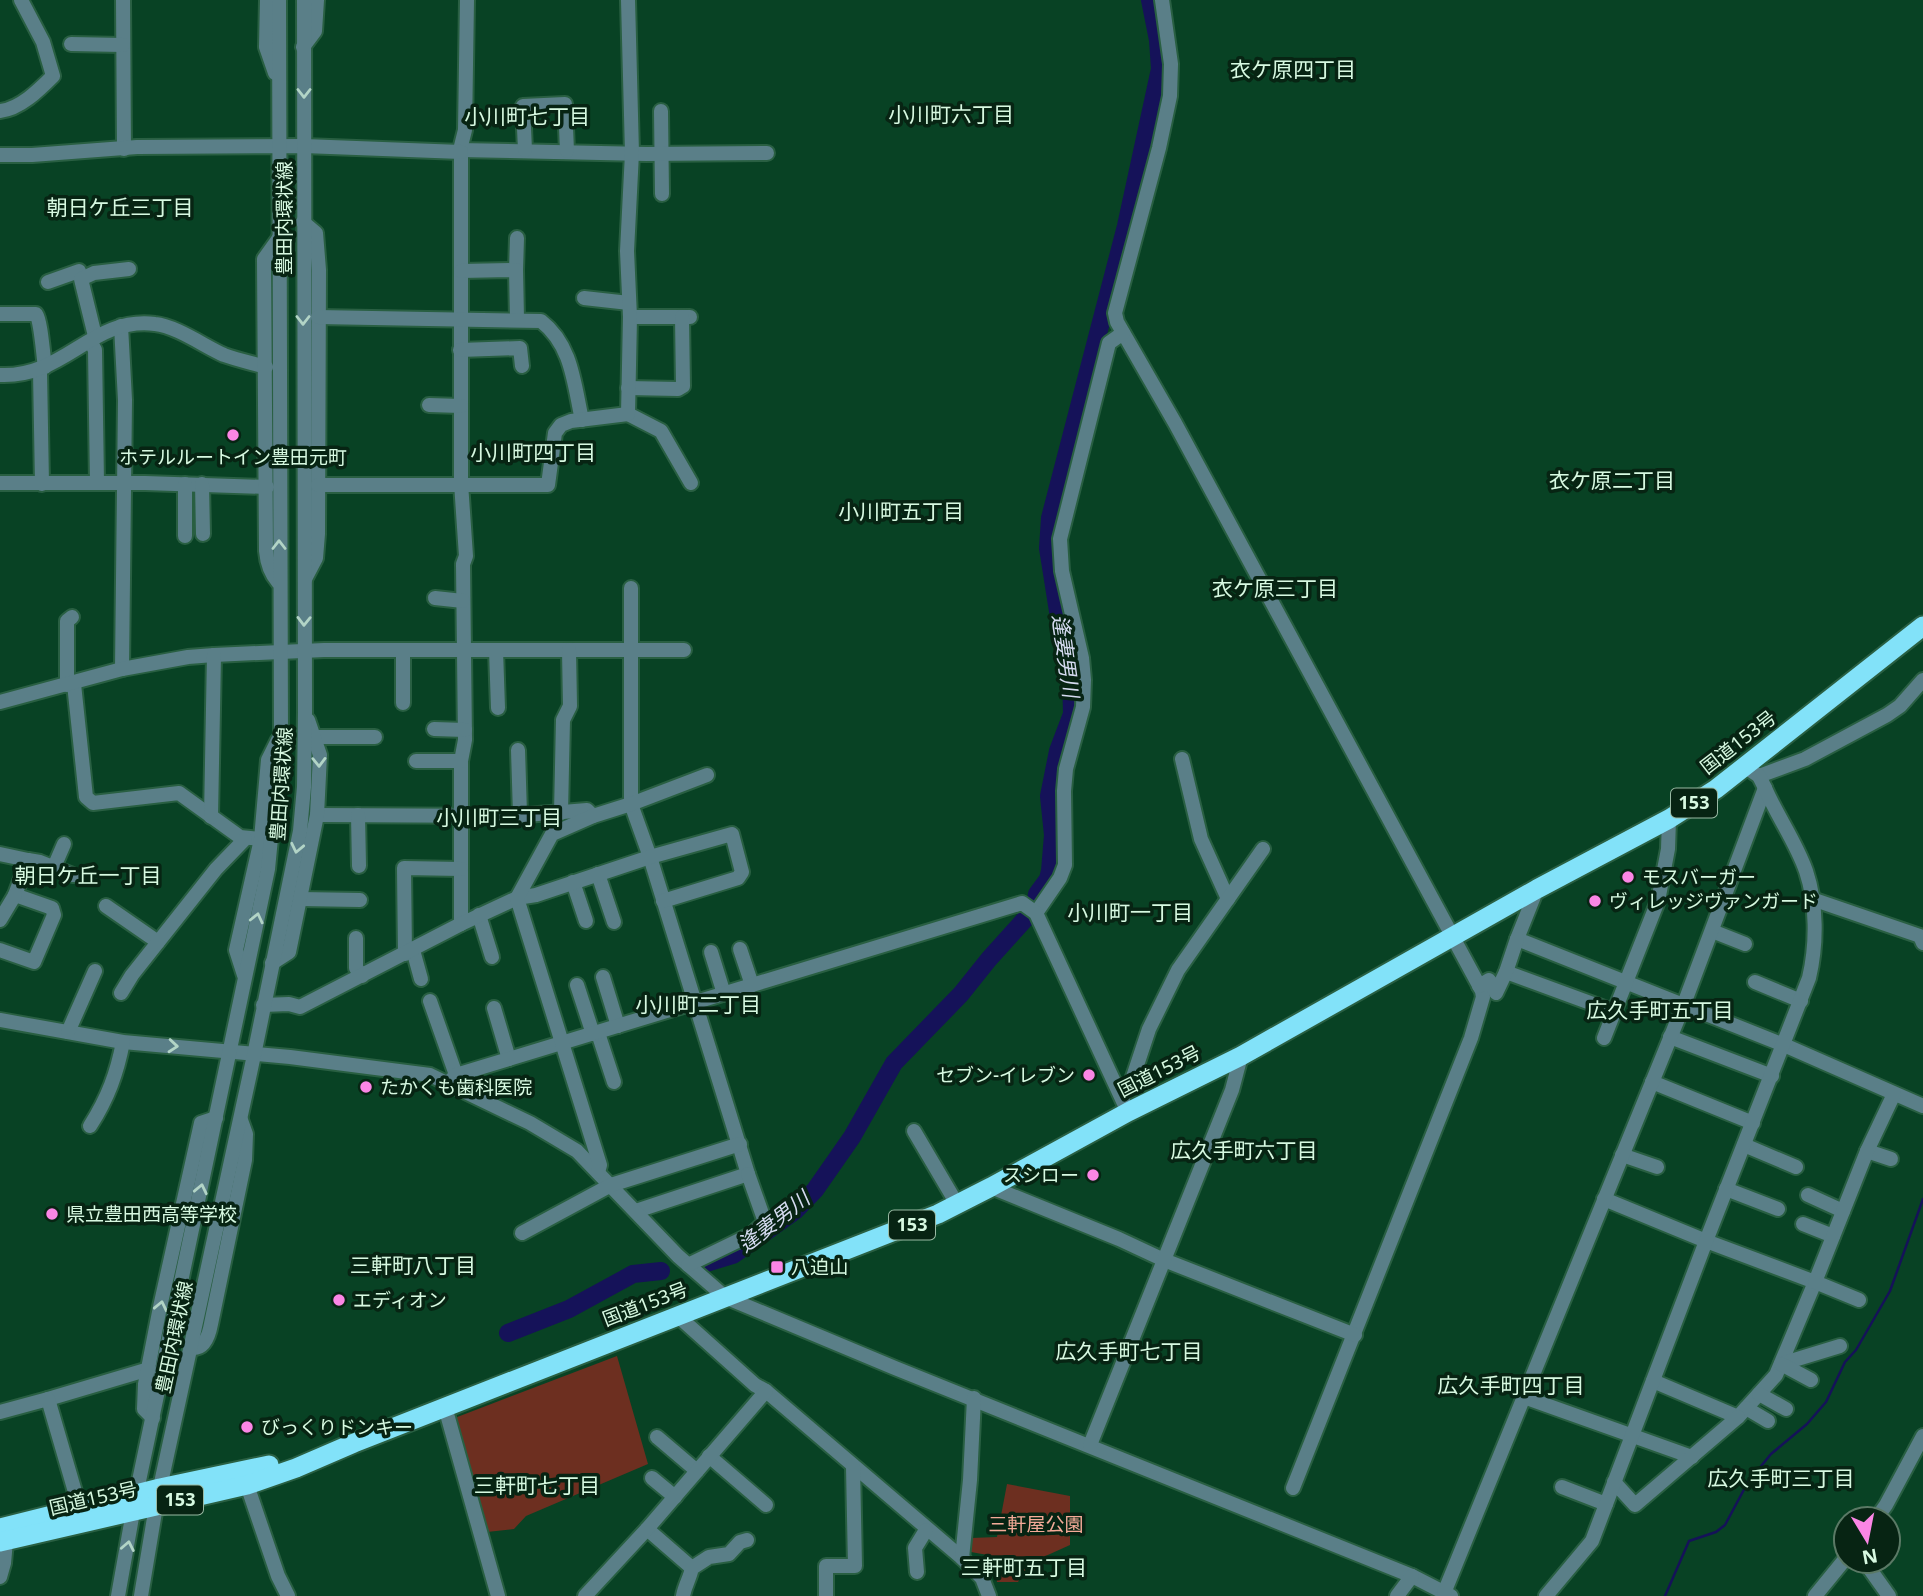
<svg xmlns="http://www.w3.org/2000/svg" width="1923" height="1596" font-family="'Noto Sans','Noto Sans JP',sans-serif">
<rect width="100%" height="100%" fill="#084224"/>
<g fill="#6d2f20">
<path d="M617,1356L648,1464L526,1516L514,1529L487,1532L452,1419Z"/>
<path d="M1007,1484L1070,1496V1545L1030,1563L1018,1582H997L993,1556L971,1552V1538L997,1537Z"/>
</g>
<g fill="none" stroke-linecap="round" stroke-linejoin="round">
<path stroke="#151259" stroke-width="2.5" d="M1665,1596L1689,1541L1716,1532L1725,1525L1748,1482L1771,1454L1807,1424L1826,1402L1845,1362L1856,1350L1890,1291L1923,1199"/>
<g stroke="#151259" stroke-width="18">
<path d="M703,1264L733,1255L795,1211L815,1190L852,1137L894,1063L961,994L989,959L1035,908L1037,894L1048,879L1050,871L1053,835L1049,796L1058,751L1072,714L1071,669L1058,611L1048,548L1050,518L1126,226L1160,69L1158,40L1150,0"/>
<path d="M508,1333L569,1309L633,1274L661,1271"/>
</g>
<g stroke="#295f42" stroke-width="18">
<g id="minor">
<path d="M123,0L124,149"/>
<path d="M267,0L266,47L275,73"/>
<path d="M1162,0L1171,64L1170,96L1159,148L1115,313L1117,322L1175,423L1482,991L1483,997L1471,1038L1293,1488"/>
<path d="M71,44L123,45"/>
<path d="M303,47L315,31L317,0"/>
<path d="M0,111C20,109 39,90 53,76L43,42L21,0"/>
<path d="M661,111L662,194"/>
<path d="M460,150L461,152V483L466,556L463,564L465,740L461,761V924"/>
<path d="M460,150L646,154L767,153"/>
<path d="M460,150L465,130L467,0"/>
<path d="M525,150L523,106L565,104L567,151"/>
<path d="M0,155H32L137,147L304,146L461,152"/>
<path d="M303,222L316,233L319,270L318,534L316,558L305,579"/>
<path d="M516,270L517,238"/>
<path d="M461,271L516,270L517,319"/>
<path d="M48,282L79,271"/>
<path d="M584,298L629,303"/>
<path d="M0,314H36C41,321 43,355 45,367"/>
<path d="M318,317L541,321C572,345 574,384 582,420"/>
<path d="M630,317H690"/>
<path d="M121,326L125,400L122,669"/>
<path d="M95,336L81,279L94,273L129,269"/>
<path d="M90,341L95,350L97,483"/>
<path d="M460,350L520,348L522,366"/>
<path d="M40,371L42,484"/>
<path d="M0,375C65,378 92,316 155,324C176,326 204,346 224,355C238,360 252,363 266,367"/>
<path d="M628,388L678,389L683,386L682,317"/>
<path d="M429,405L461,406"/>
<path d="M628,414L661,431L691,483"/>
<path d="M0,483H145L267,487"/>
<path d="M185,484V536"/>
<path d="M202,484L203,534"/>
<path d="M318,485H548L555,433L561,425L571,421L628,414L630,317L627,251L632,153L628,0"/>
<path d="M278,582C270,573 267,563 266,551L264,259L279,238"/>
<path d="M631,588V804L650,857L748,1174L636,1211"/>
<path d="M435,598L463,601"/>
<path d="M403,650V703"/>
<path d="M496,650L498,708"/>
<path d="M74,684L86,797L93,803L179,793L240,837L261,839"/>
<path d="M67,685V621L72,617"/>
<path d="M0,702L122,669L188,657L214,655L324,650H684"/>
<path d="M434,729L465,730"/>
<path d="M315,737H375"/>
<path d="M518,750L520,814"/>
<path d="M1182,759L1201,839L1228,899"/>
<path d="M416,761H461"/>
<path d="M1759,776L1805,759L1887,715L1900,706L1923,680"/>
<path d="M561,813L563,720L570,706L569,650"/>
<path d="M317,815L514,816L587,810L593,816"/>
<path d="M358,815L359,866"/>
<path d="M211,817L214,655"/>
<path d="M0,854L28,860L15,895L52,908L54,915L34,962L0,950"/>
<path d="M28,860L40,862L73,875"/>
<path d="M54,867L64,844"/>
<path d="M598,874L614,922"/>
<path d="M573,882L586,921"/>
<path d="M1537,889L1517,939L1784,1045L1923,1106"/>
<path d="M300,899L360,900"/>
<path d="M1812,899L1920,936L1923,943"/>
<path d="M106,906L158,942"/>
<path d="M1036,913L1060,878L1065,865L1064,791L1066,769L1083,707L1084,680L1082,658L1062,571L1060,539L1109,343L1123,333"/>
<path d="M479,915L492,957"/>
<path d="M0,920L15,895"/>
<path d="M1712,931L1745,944"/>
<path d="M356,938V968L362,976"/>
<path d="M740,949L752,985"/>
<path d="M413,950L421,979"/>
<path d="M711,952L724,994"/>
<path d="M405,954L404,868L461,869"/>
<path d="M272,963L289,952L317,815L320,755L308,720"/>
<path d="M1506,972L1615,1012"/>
<path d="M244,975L236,950L261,839L268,760L278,740"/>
<path d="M603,977L618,1026"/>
<path d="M1755,982L1801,1001"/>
<path d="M577,985L593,1034"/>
<path d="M1479,986L1489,980L1496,993L1506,972L1517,939"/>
<path d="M121,993L132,975L216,869L245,839"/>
<path d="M430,1001L456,1075"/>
<path d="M263,1005L289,1004L300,1007L461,924L517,898L536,895L650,857L732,834L742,872L738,878L663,901"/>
<path d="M494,1008L509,1059"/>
<path d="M0,1020L123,1042L290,1057L430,1075L530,1123L577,1151L678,1256L725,1297L895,1368L1412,1576L1451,1596"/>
<path d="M68,1032L95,971"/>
<path d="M598,1033L614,1082"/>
<path d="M1670,1037L1772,1076"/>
<path d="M1604,1038L1658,901L1668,849L1669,819"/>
<path d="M1652,1082L1753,1123"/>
<path d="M448,1083L456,1075L1022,903L1036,913L1128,1112"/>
<path d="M1120,1092L1130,1086L1149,1029L1178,970L1263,849"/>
<path d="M90,1126C108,1098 117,1073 123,1042"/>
<path d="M914,1131L957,1204"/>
<path d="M1744,1145L1796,1167"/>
<path d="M1867,1151L1891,1159"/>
<path d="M1622,1155L1657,1167"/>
<path d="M598,1172L600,1165L517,898L552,834L593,816L631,804L707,775"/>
<path d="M991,1187L1119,1239L1164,1260L1355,1335"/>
<path d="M1726,1189L1778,1209"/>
<path d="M1808,1195L1843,1211"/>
<path d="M1604,1199L1706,1241L1815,1282L1776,1375L1738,1417L1653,1381"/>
<path d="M1803,1224L1833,1236"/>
<path d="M522,1233L611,1185L740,1144"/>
<path d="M688,1265L752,1234L765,1222L748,1174"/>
<path d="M1859,1300L1815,1282L1867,1151L1894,1094"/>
<path d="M678,1316L755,1385L766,1391L962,1558L982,1578L989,1596"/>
<path d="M192,1348C205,1349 209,1335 211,1324L245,1160L246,1134L241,1120"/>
<path d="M1781,1364L1840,1346"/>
<path d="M1781,1364L1811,1380"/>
<path d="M1759,1394L1786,1409"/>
<path d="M1524,1397L1692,1457"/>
<path d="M48,1399L149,1369"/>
<path d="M445,1407L498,1596"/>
<path d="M1746,1408L1768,1421"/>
<path d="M0,1412L48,1399L80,1509"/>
<path d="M153,1418L144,1409L145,1384L160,1307L201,1123L216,1118"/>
<path d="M657,1437L697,1471"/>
<path d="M1090,1445L1232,1090L1241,1056"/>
<path d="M709,1456L766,1505"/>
<path d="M652,1478L675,1497"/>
<path d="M1614,1482L1635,1505L1738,1417"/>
<path d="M247,1485L278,1576L288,1596"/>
<path d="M1562,1487L1606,1504"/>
<path d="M1876,1519L1886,1505L1923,1436"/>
<path d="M647,1529L692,1568"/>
<path d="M962,1558L970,1480L974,1398"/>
<path d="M1864,1561L1889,1596"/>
<path d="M917,1572L915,1548L926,1530"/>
<path d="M0,1577L4,1563L6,1541"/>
<path d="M1444,1593L1684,1004L1765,788"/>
<path d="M118,1596L136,1495L268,869L281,736L279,0"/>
<path d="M141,1596L156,1506L254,1055L300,831L304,787L305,712L304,0"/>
<path d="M585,1596L647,1529L766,1391"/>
<path d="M683,1596C685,1585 690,1578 692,1568L709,1557L729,1554L740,1542L747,1540"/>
<path d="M826,1596V1566H855L853,1466"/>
<path d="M1397,1596L1412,1576"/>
<path d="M1546,1596L1592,1541L1706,1241L1809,978C1817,944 1817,904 1806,871C1796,842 1777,816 1765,788L1759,776L1744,766"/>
<path d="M1815,1596L1846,1558"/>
</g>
</g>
<g stroke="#295f42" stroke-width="23">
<g id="highway">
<path d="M0,1528L160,1488L269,1465"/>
<path d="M0,1542L247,1485L296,1468L354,1443L938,1214L991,1187L1128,1112L1241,1056L1537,889L1669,819L1716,789L1923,626"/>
</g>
</g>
<use href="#minor" stroke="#5a7f88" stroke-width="14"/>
<use href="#highway" stroke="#82e2f9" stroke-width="19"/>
</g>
<defs><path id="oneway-chevron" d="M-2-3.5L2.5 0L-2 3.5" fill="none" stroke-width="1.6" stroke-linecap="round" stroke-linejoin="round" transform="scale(1.75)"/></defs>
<g stroke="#b2d4c6">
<use href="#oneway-chevron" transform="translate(304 93) rotate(90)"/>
<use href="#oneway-chevron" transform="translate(303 320) rotate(90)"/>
<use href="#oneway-chevron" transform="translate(279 545) rotate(-90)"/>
<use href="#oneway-chevron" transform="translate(304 621) rotate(91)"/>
<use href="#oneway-chevron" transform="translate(319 762) rotate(89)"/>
<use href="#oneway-chevron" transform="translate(297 848) rotate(102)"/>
<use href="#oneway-chevron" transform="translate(257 918) rotate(-77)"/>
<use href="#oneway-chevron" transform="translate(173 1046) rotate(5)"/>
<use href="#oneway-chevron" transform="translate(201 1189) rotate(-78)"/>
<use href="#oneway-chevron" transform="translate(161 1306) rotate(-78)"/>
<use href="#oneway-chevron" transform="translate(128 1546) rotate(-79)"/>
</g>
<g fill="#fb86e5" stroke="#072413" stroke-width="2.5">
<circle cx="233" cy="435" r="7"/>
<circle cx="1628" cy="877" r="7"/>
<circle cx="1595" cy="901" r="7"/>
<circle cx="1089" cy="1075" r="7"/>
<circle cx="366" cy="1087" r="7"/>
<circle cx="1093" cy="1175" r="7"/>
<circle cx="52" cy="1214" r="7"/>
<rect x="770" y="1260" width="14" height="14" rx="3.5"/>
<circle cx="339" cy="1300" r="7"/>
<circle cx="247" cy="1427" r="7"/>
</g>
<g text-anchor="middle" stroke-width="7" stroke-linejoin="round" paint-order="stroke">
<g fill="#072413" stroke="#99b9a3" stroke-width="2">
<rect x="1671" y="788.5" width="46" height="29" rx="5"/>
<rect x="889" y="1210.5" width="46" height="29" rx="5"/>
<rect x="157" y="1485.5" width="46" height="29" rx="5"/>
</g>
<g font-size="18" font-weight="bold" fill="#d7f9e1">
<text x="1694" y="809">153</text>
<text x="912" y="1231">153</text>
<text x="180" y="1506">153</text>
</g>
<g font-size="19" fill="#d7f9e1" stroke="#072413">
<text transform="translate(284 218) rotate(-90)" y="7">豊田内環状線</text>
<text transform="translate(1738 742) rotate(-38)" y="7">国道153号</text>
<text transform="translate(281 784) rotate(-86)" y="7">豊田内環状線</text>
<text transform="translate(1159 1071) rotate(-27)" y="7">国道153号</text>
<text transform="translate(645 1304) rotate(-21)" y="7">国道153号</text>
<text transform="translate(174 1337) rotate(-78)" y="7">豊田内環状線</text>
<text transform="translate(93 1498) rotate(-13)" y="7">国道153号</text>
</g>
<g font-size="19" fill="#d7f9e1" stroke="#072413" text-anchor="start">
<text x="233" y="464" text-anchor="middle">ホテルルートイン豊田元町</text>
<text x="1642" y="884">モスバーガー</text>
<text x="1609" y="908">ヴィレッジヴァンガード</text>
<text x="1075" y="1082" text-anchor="end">セブン-イレブン</text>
<text x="380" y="1094">たかくも歯科医院</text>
<text x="1079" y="1182" text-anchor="end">スシロー</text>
<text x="66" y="1221">県立豊田西高等学校</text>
<text x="791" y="1274">八迫山</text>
<text x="353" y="1307">エディオン</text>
<text x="261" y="1434">びっくりドンキー</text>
</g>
<g font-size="19" fill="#f4ab98" stroke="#072413">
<text x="1036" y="1531">三軒屋公園</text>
</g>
<g font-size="21" fill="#d7f9e1" stroke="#072413">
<text x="1293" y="77">衣ケ原四丁目</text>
<text x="951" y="122">小川町六丁目</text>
<text x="527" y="124">小川町七丁目</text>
<text x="120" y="215">朝日ケ丘三丁目</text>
<text x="533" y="460">小川町四丁目</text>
<text x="1612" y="488">衣ケ原二丁目</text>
<text x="901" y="519">小川町五丁目</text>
<text x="1275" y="596">衣ケ原三丁目</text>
<text x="499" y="825">小川町三丁目</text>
<text x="88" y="883">朝日ケ丘一丁目</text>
<text x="1130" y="920">小川町一丁目</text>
<text x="698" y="1012">小川町二丁目</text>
<text x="1660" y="1018">広久手町五丁目</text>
<text x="1244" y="1158">広久手町六丁目</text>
<text x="413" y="1273">三軒町八丁目</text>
<text x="1129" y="1359">広久手町七丁目</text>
<text x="1511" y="1393">広久手町四丁目</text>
<text x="1781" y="1486">広久手町三丁目</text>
<text x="537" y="1493">三軒町七丁目</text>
<text x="1024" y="1575">三軒町五丁目</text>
</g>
<g font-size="21" font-style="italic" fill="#d5dbf0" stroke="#072413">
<text transform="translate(1065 656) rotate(82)" y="7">逢妻男川</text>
<text transform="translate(774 1222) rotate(-38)" y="7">逢妻男川</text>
</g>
</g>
<g transform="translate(1867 1540) rotate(170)"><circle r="33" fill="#072413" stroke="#5a7965" stroke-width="2"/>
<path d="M0-5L12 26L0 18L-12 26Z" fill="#fb86e5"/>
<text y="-10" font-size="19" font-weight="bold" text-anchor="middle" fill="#d7f9e1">N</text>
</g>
</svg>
